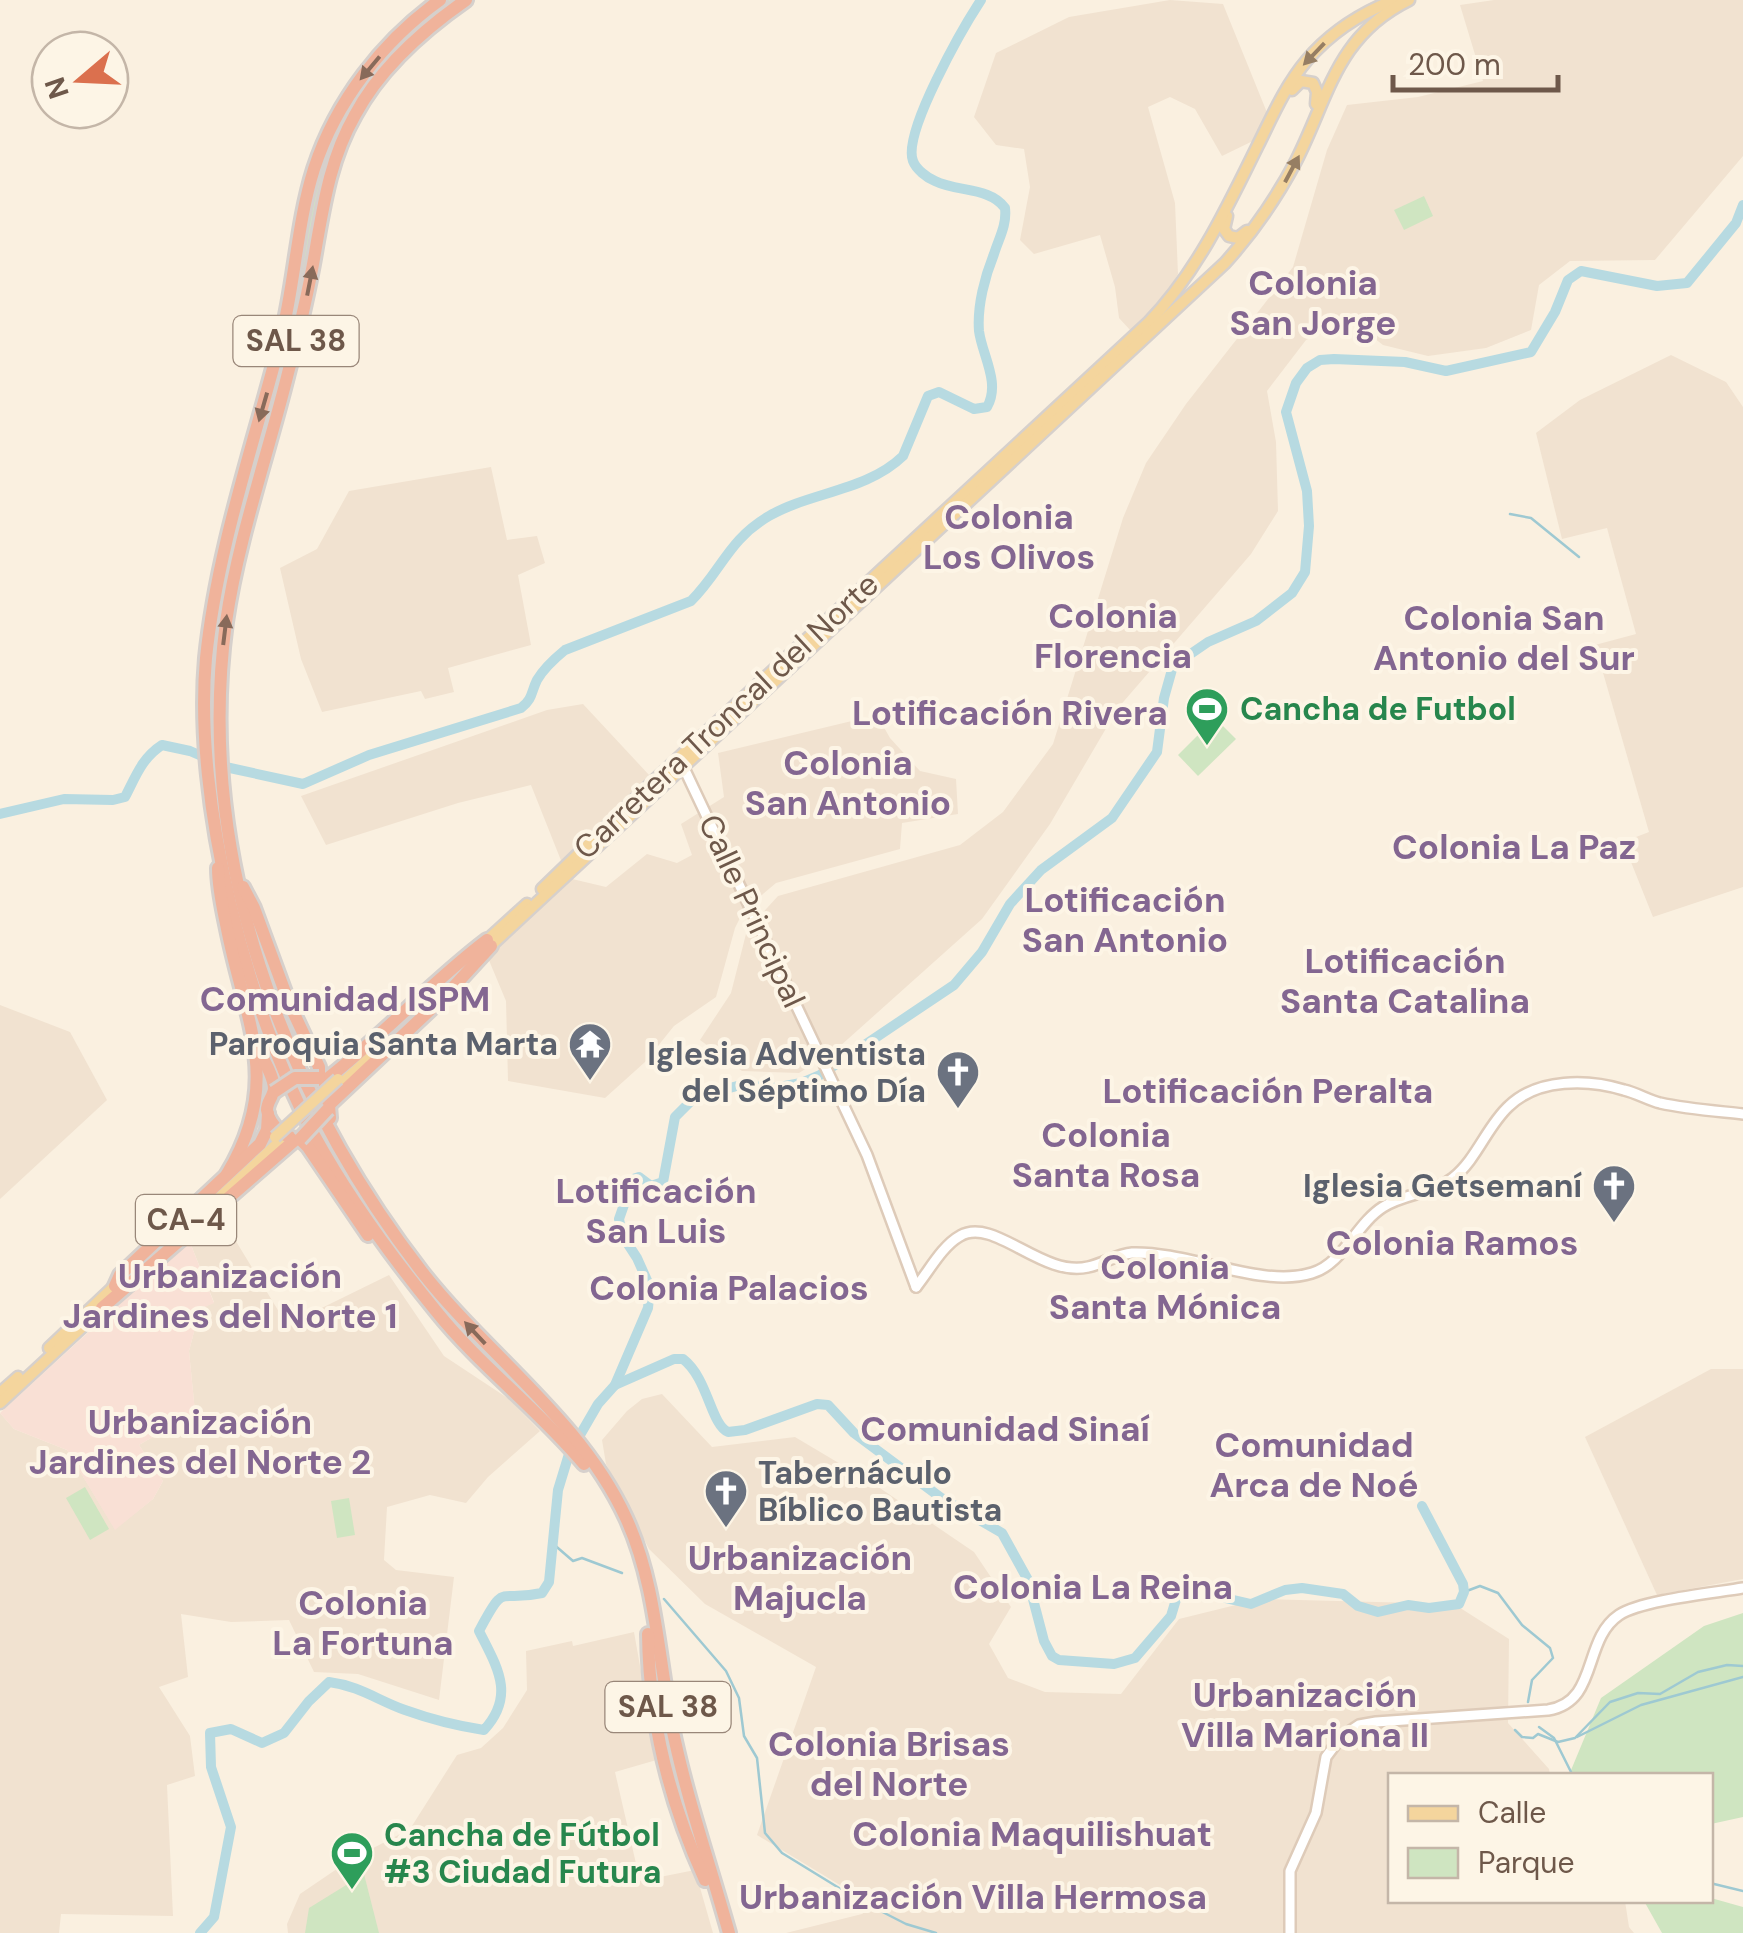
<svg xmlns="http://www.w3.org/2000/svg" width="1743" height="1933" font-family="'DM Sans',sans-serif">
<rect width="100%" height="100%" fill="#faf0e0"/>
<g fill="#f1e2d0">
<path d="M1170,0L1223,4L1268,115L1257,139L1222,156L1195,109L1170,97L1148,107L1175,203L1178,274L1162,301L1131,331L1119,318L1115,287L1100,235L1034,254L1020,240L1030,187L1024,149L996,145L974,117L996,53L1069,17Z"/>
<path d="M1494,0H1743V156L1655,260L1570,261L1539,285L1531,330L1486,348L1428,356L1383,345L1352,321L1306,340L1267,391L1276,442L1278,511L1251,554L1118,708L1050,824L982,919L839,1047L799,1073L742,1071L700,1040L731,993L747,930L778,896L960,845L1003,812L1053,744L1123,518L1146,463L1186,404L1293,267L1327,150L1347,105L1418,97L1483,81L1460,5Z"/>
<path d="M1671,355L1726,382L1743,407V887L1653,917L1623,842L1649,832L1595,645L1636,634L1607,528L1562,539L1536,433L1580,400Z"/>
<path d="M491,467L507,540L537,536L545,563L518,575L531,645L448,668L454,692L425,699L421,691L322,712L301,659L280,568L317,549L349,491Z"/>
<path d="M583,704L650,776L562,863L531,785L458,803L326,845L301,796L547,710Z"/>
<path d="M877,715L890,738L920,771L956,779L958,814L902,823L900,849L776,883L744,910L735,928L716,997L674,1026L645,1062L605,1098L508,1081L506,1001L488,958L568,878L606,887L647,854L677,863L692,855L681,824L724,797L718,753Z"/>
<path d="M0,1005L70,1032L107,1100L0,1199Z"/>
<path d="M220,1215L287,1325L389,1275L444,1356L509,1399L540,1431L488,1477L466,1503L430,1495L387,1507L384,1560L396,1570L454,1577L439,1700L358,1674L314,1672L289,1620L231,1622L181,1614L188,1677L159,1687L190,1736L195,1776L167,1785L173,1916L61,1914L59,1933H0V1413L14,1429L67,1450L115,1529L153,1499L163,1481L139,1445L195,1412L189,1351L200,1309L214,1302L189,1240Z"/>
<path d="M1711,1369H1743V1579L1657,1595L1585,1437Z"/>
<path d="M662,1394L712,1447L795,1437L874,1484L974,1552L1011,1607L989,1644L1008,1678L1045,1692L1121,1694L1179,1619L1260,1599L1454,1604L1509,1639L1508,1723L1549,1769L1550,1775L1390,1776V1900L1625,1901L1629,1927L1634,1933H786L862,1914L873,1905L757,1835L816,1667L705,1604L649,1549L606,1464L602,1440L627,1411L642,1399Z"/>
<path d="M634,1632L649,1717L660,1759L615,1772L640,1881L695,1870L713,1933H288L287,1924L300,1894L350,1860L410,1829L457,1755L481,1748L503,1728L527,1690L526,1651L572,1641L573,1646Z"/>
</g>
<path fill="#f9e0d5" d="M189,1240L214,1303L200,1309L189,1351L195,1412L139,1445L163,1481L153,1499L115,1530L67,1450L14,1429L0,1413Z"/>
<g fill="#cfe5c1">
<path d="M448,0H459L350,116L295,331L291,330C288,307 299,278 303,254C324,136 351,75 448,0Z"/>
<path d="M1424,196L1433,216L1404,230L1394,210Z"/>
<path d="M283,353H288L234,563L216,727L208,726L213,639L222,582Z"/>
<path d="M1215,718L1236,739L1198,776L1178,755Z"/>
<path d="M325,1127L366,1197L535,1402C514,1387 496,1368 479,1349C416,1285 365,1211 319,1133Z"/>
<path d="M85,1487L109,1529L90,1540L66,1498Z"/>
<path d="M349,1498L355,1535L337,1538L331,1501Z"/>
<path d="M1743,1613V1817L1711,1824L1710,1776L1569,1775L1601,1698L1704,1626Z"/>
<path d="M364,1874L379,1933H305L309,1908Z"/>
<path d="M1711,1898L1743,1907V1933H1662L1644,1901Z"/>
</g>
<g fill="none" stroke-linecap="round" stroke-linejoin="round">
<g stroke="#9ec9d2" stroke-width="2.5">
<path d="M1510,514L1531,518L1579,557"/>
<path d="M551,1542L573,1561L582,1558L622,1573"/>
<path d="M1464,1592L1480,1586L1498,1593L1522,1625L1550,1648L1553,1658L1532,1680L1528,1702"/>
<path d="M664,1599L726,1671L739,1698L744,1736L757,1758L765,1833L782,1853L857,1899L906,1924L936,1933"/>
<path d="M1539,1727L1554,1738L1573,1776"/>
<path d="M1515,1730L1522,1737L1533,1738L1538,1734L1558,1742L1575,1738L1610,1702L1638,1693L1660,1694L1698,1672L1727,1665L1743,1666"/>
<path d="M1577,1737L1641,1705L1743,1677"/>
<path d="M1710,1883L1743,1891"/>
</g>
<g stroke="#b7dae1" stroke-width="10">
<path d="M0,814L64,799L113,800L125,797C136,776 142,758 162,745L190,751L230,768L303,784L369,755L521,708C533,699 531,692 537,680C544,668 554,659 565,650L691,601C722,570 728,540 769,516C810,492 867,491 903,456L928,396L939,392L974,409L987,407C1001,383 982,355 979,331C977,306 985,276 994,254C999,238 1007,225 1005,208C990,187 957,192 935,181C927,178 916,169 913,161C902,133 964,26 981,0"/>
<path d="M615,1385L674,1359H683C708,1378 711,1425 728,1432L745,1430L817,1404L828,1405L854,1433L940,1497L1002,1533L1028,1580L1044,1641L1052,1656L1059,1660L1114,1664L1135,1658L1171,1616L1178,1593L1212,1587L1225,1598L1251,1604L1285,1590L1302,1588L1343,1594L1358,1606L1378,1612L1408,1605L1429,1608L1459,1604L1464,1592L1463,1584L1422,1506"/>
<path d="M200,1933L214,1917L231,1827L211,1767L210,1733L231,1729L262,1743L284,1733L309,1701L329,1682C360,1686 377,1700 405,1710C430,1719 458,1726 484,1730C516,1695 497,1667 479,1631C506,1580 497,1603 542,1593L549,1582L558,1490L569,1454L598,1404L615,1385L648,1308L650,1287L637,1258L622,1235L619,1219L633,1179L639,1177L651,1186L663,1182L675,1117L695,1097L741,1085L774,1088L801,1083L820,1075L954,985L982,952L1010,904L1041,870L1112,818L1157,752L1164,698L1173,666L1208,642L1256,621L1292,593L1305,572L1309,526L1307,491L1286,412L1296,383L1307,368L1320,360L1334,359L1405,362L1446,371L1531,352L1555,312L1568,280L1581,271L1657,286L1687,283L1736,223L1743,205"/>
</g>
<g stroke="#decbb9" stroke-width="14">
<g id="secondary">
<path d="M683,766L867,1155L916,1287"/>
<path d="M916,1287C929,1271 942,1246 960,1236C994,1216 1042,1278 1088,1267C1103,1264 1117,1254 1132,1253C1188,1251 1262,1289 1312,1273C1343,1264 1356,1224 1383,1207C1405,1193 1433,1194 1453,1178C1477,1159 1487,1126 1509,1106C1538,1078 1588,1079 1624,1090C1637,1093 1648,1100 1660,1103C1687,1109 1716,1111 1743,1114"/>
<path d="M1290,1933V1871L1316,1813L1326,1757L1341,1737L1359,1725L1376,1722L1548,1710C1599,1702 1582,1640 1619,1615C1642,1600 1714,1593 1743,1588"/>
</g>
</g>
<g stroke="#d6d0cc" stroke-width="15">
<g id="primary">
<path d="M1292,90L1301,81L1313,83L1317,92L1316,104"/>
<path d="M1227,216L1224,229L1229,236L1238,238L1247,231"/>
<path d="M542,889L658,777L1149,322C1197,272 1227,208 1257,147C1272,117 1285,86 1307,60C1330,33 1361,13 1394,0"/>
<path d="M484,943L527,904"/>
<path d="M485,951L1225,263C1253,232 1276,199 1296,161C1329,96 1336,36 1409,0"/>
<path d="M341,1084L377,1051"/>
<path d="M217,1200L279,1142"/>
<path d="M49,1348L120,1281"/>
<path d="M0,1393L18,1377"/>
<path d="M0,1403L107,1304"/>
</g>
</g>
<g stroke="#d6d0cc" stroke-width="18">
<g id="highway">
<path d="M440,0C383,41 336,101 314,169C297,223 295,283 281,338C254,444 217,549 206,658C193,801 247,1009 314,1135C348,1197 391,1256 436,1311C480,1366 538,1409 584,1464"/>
<path d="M466,0C423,30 380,68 355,115C331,157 324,201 316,247C309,290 299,331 288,373C268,454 238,539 226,622C195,853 281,1090 422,1272C487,1355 581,1420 626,1518C656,1583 658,1657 672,1727C686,1796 710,1865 729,1933"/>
<path d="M218,868C218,889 223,909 227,929C246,1024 283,1082 227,1174"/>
<path d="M243,887L254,908L289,1003L319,1067V1078L328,1093L330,1118"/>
<path d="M255,1044C261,1056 273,1073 274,1088C274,1096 267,1101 267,1110C269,1125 286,1140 300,1139L308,1147L368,1235"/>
<path d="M323,1082C381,1038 429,984 487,940"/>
<path d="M329,1105L448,993L491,946"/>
<path d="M115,1286L120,1275L260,1144L267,1130L268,1114"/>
<path d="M102,1308L295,1140"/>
<path d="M648,1634C649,1720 669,1801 705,1880"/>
</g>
</g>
<use href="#secondary" stroke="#fff" stroke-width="9"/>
<use href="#primary" stroke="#f4d59d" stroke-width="10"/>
<use href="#highway" stroke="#f0b39b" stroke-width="12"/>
<g stroke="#d6d0cc" stroke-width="15" stroke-linecap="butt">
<path id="primary-bridge" d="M275,1137L338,1079"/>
</g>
<g stroke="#d6d0cc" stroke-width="18" stroke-linecap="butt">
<g id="highway-bridge">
<path d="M274,1092L295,1078H319"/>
<path d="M300,1139L328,1109"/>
</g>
</g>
<use href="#primary-bridge" stroke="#f4d59d" stroke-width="10"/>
<use href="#highway-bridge" stroke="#f0b39b" stroke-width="12"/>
</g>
<defs><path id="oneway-solid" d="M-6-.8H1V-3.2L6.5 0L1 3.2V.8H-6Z" transform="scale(2.5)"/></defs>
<g fill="#967e63">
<use href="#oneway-solid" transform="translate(1314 54) rotate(134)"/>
<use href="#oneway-solid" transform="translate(1292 169) rotate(-62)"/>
</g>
<g fill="#886a5a">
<use href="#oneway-solid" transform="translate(370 68) rotate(130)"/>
<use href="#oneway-solid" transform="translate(310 281) rotate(-79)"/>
<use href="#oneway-solid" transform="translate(263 407) rotate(106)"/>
<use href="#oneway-solid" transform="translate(225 630) rotate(-83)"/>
<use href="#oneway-solid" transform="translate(475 1333) rotate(-133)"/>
</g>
<defs>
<g id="stadium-pin" transform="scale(2.25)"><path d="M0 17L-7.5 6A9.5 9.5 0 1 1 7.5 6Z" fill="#2e9e5b" stroke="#fdf5e6"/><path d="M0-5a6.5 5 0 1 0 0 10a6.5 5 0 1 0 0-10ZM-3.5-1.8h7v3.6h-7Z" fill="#fff"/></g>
<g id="temple-pin" transform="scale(2.25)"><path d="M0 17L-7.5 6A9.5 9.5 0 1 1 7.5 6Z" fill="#6b7280" stroke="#fdf5e6"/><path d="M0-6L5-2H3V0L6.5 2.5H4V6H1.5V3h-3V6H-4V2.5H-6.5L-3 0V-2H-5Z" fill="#fff"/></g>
<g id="church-pin" transform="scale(2.25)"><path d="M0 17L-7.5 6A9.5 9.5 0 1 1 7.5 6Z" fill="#6b7280" stroke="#fdf5e6"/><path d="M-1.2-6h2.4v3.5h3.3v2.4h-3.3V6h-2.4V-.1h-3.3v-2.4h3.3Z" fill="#fff"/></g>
</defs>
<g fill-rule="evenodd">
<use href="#stadium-pin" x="1207" y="709"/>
<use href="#temple-pin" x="590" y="1044"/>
<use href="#church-pin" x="958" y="1072"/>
<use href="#church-pin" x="1614" y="1186"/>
<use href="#church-pin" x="726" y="1491"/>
<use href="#stadium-pin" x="352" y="1853"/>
</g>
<g text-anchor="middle" stroke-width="8" stroke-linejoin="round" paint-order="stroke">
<g fill="#fdf5e6" stroke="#998779" stroke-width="2.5">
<rect x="233.5" y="316" width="125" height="50" rx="8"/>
<rect x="136" y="1195" width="100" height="50" rx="8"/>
<rect x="605.5" y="1682" width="125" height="50" rx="8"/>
</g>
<g font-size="30" font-weight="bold" fill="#6e584a">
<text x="296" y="351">SAL 38</text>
<text x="186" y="1230">CA-4</text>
<text x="668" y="1717">SAL 38</text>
</g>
<g font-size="32" font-weight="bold" fill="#27864d" stroke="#fdf5e6" text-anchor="start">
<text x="1240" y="720">Cancha de Futbol</text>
<text x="384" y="1846">Cancha de Fútbol<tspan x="384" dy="37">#3 Ciudad Futura</tspan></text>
</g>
<g font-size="32" fill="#6e584a" stroke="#fdf5e6">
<text transform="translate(726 716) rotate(-43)" y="11">Carretera Troncal del Norte</text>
<text transform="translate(752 911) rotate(65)" y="11">Calle Principal</text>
</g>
<g font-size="32" font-weight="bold" fill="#5b616d" stroke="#fdf5e6" text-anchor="end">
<text x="558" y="1055">Parroquia Santa Marta</text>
<text x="926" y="1065">Iglesia Adventista<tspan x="926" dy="37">del Séptimo Día</tspan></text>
<text x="1582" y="1197">Iglesia Getsemaní</text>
<text x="758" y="1484" text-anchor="start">Tabernáculo<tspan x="758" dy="37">Bíblico Bautista</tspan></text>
</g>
<g font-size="35" font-weight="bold" fill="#836691" stroke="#fdf5e6">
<text x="1313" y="295">Colonia<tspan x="1313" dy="40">San Jorge</tspan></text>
<text x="1009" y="529">Colonia<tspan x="1009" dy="40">Los Olivos</tspan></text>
<text x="1113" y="628">Colonia<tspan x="1113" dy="40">Florencia</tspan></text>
<text x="1504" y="630">Colonia San<tspan x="1504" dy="40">Antonio del Sur</tspan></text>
<text x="1010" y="725">Lotificación Rivera</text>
<text x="848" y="775">Colonia<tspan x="848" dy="40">San Antonio</tspan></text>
<text x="1514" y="859">Colonia La Paz</text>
<text x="1125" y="912">Lotificación<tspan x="1125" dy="40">San Antonio</tspan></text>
<text x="1405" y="973">Lotificación<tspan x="1405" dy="40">Santa Catalina</tspan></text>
<text x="345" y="1011">Comunidad ISPM</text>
<text x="1268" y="1103">Lotificación Peralta</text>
<text x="1106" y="1147">Colonia<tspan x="1106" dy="40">Santa Rosa</tspan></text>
<text x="656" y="1203">Lotificación<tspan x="656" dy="40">San Luis</tspan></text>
<text x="1452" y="1255">Colonia Ramos</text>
<text x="1165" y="1279">Colonia<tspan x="1165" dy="40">Santa Mónica</tspan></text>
<text x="230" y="1288">Urbanización<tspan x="230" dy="40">Jardines del Norte 1</tspan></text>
<text x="729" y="1300">Colonia Palacios</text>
<text x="200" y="1434">Urbanización<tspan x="200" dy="40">Jardines del Norte 2</tspan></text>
<text x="1005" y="1441">Comunidad Sinaí</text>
<text x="1314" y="1457">Comunidad<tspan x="1314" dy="40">Arca de Noé</tspan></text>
<text x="800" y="1570">Urbanización<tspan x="800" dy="40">Majucla</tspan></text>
<text x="1093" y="1599">Colonia La Reina</text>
<text x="363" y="1615">Colonia<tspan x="363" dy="40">La Fortuna</tspan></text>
<text x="1305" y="1707">Urbanización<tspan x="1305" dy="40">Villa Mariona II</tspan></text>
<text x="889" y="1756">Colonia Brisas<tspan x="889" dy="40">del Norte</tspan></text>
<text x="1032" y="1846">Colonia Maquilishuat</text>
<text x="973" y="1909">Urbanización Villa Hermosa</text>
</g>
</g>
<rect x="1388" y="1773" width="325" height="130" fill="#fdf5e6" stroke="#c4b6a8" stroke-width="2.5"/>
<rect x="1408" y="1806" width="50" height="15" fill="#f4d59d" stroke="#c4b6a8" stroke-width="2.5"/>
<text x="1478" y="1823" font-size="30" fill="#6e584a">Calle</text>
<rect x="1408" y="1848" width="50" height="30" fill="#cfe5c1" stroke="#c4b6a8" stroke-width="2.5"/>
<text x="1478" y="1873" font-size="30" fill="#6e584a">Parque</text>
<g transform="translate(80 80) rotate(251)"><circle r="48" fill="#fdf5e6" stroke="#c4b6a8" stroke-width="2.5"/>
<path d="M0-8L18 38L0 25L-18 38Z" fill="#db704e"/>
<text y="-15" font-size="28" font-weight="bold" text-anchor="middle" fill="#6e584a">N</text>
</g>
<path d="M1393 75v15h165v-15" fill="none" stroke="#6e584a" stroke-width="5"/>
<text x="1408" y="75" font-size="30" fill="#6e584a" stroke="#fdf5e6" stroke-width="8" paint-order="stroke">200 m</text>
</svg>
